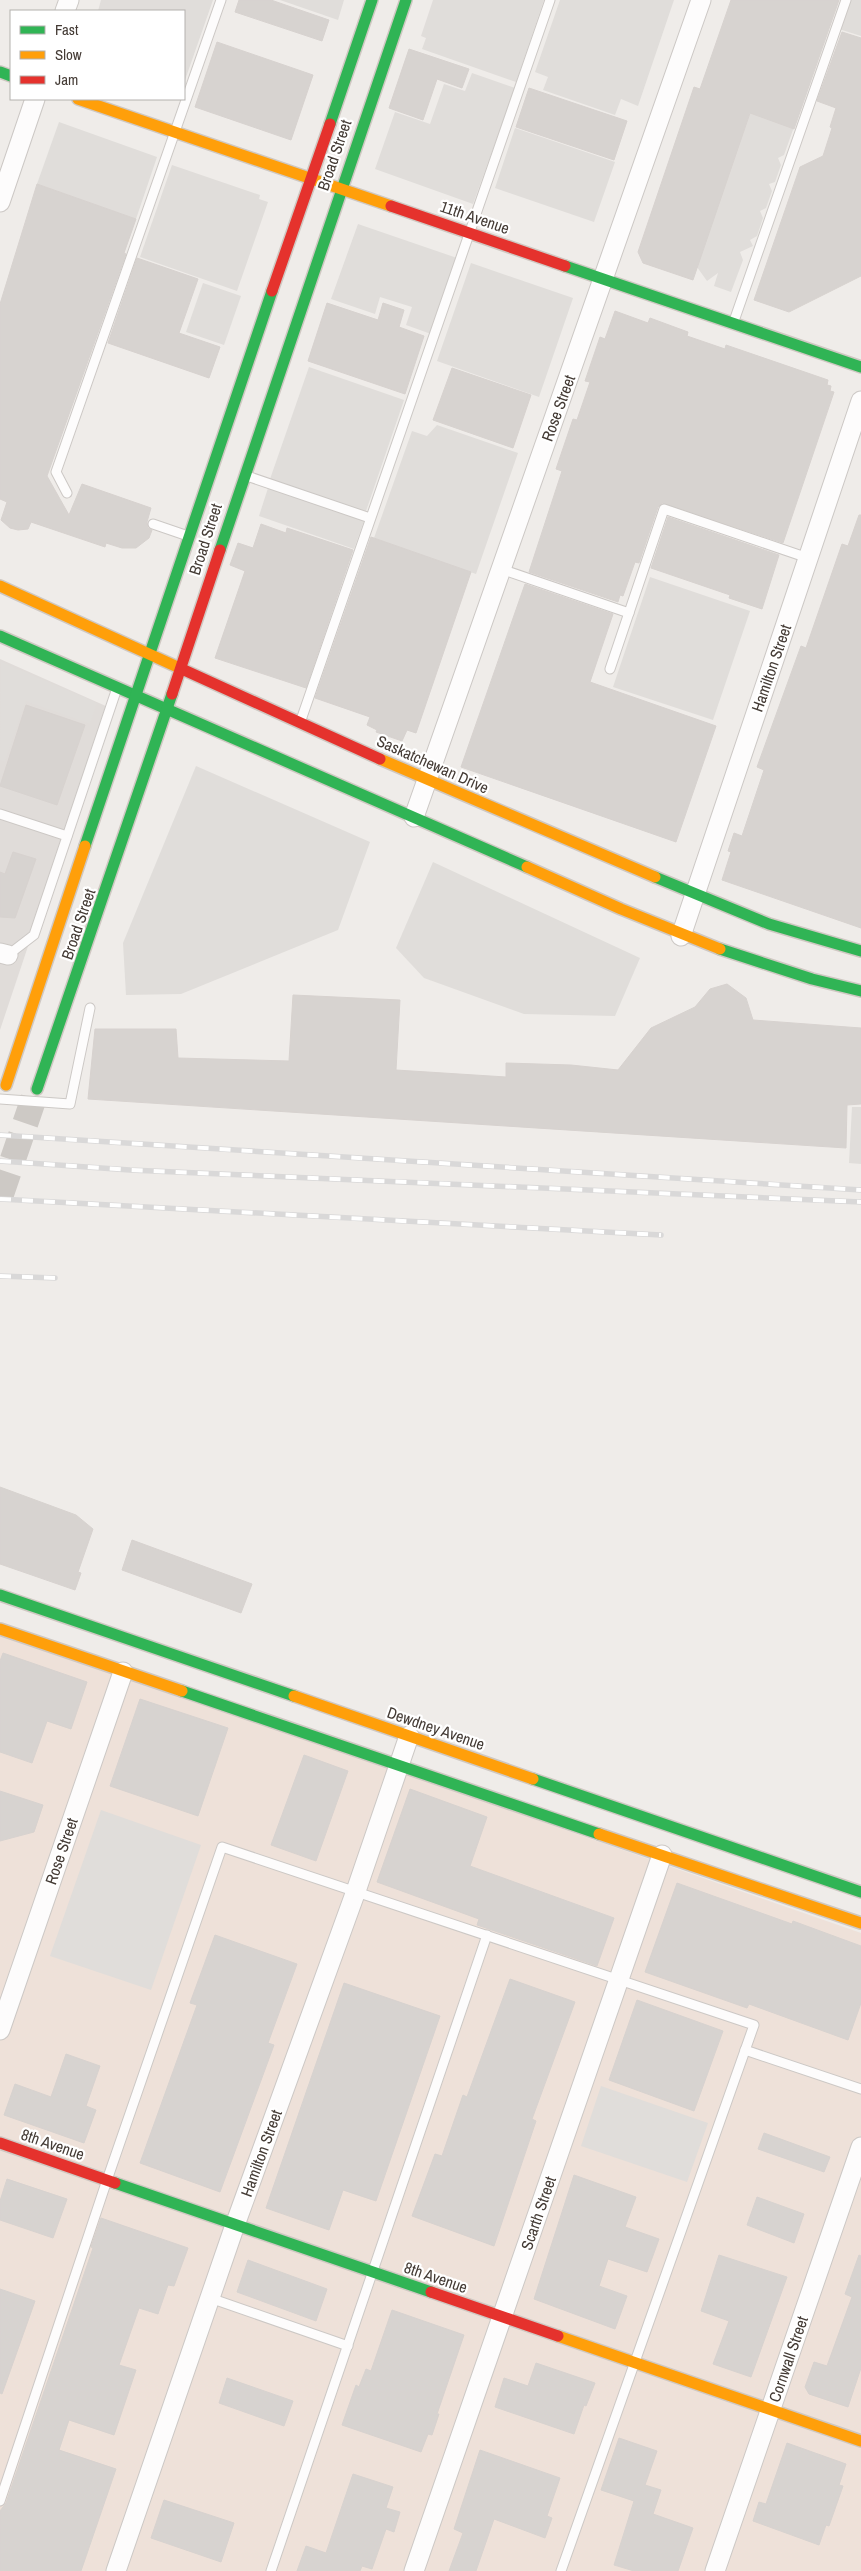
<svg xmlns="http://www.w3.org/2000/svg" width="861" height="2571" font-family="'Archivo Narrow',sans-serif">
<rect width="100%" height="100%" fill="#efece9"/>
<path fill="#eee1d9" d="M0,1633L861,1933V2571H0Z"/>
<path fill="#e0dcd9" d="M0,659L108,707L0,1030Z"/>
<g fill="#e0ddda">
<path d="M101,0H213L184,83V11H98Z"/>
<path d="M280,0H344L338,20Z"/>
<path d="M433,0H544L516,82L422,49L426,38L421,36Z"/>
<path d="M560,0H674L638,106L621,99L615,115L543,90L548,77L535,72Z"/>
<path d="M849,0H861V36L839,29Z"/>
<path d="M472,73L515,88L473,204L375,169L395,112L430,124L444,84L465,91Z"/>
<path d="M750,112L794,127L784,155L778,158L781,165L775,182L769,184L772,191L766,208L760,211L763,218L757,236L750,240L753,246L740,252L743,260L731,292L714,286L718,273L707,281L697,267Z"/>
<path d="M59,122L157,157L136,219L37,184Z"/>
<path d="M515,128L615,162L594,222L495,188Z"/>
<path d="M172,165L260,195L259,199L268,202L237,291L140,257Z"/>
<path d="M358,224L457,258L431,334L406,325L412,307L380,297L375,314L331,299Z"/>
<path d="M471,263L573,298L539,397L437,361Z"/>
<path d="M203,283L241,296L224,345L186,332Z"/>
<path d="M309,367L404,400L365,514L269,482Z"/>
<path d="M437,425L518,453L476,574L374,538L412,431L427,436Z"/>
<path d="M269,485L365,518L354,549L259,516Z"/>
<path d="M650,577L750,611L713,720L613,687Z"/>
<path d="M1,662L97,703L90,724L26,701L5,762L0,760Z"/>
<path d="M196,766L370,842L338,930L181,994L126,995L123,943Z"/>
<path d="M433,862L640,958L615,1016L524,1014L424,978L396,948Z"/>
<path d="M852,1107H861V1164L849,1163Z"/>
<path d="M101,1810L201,1845L151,1990L50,1956Z"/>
<path d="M601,2086L708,2123L687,2182L581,2146Z"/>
</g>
<g fill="#d7d3d0" stroke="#d7d2cf">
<path d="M239,0H271L329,20L322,41L235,12Z"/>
<path d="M731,0H839L794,129L750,113L693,280L643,263L638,252L694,87L700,89Z"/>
<path d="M842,32L861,38V276L789,312L754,300L800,167L823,156L832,128L830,127L836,108L817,101Z"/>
<path d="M217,42L313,75L291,140L195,107Z"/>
<path d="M409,49L469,69L462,88L437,79L423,120L389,108Z"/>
<path d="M529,88L627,121L614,160L516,127Z"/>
<path d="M37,184L136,219L124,253L126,254L47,476L69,515L82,484L151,508L147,522L148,528L152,530L149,538L136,548H122L106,543L105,547L31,522L28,529L18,530L10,528L1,520L7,502L0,499V304Z"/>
<path d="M137,258L198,279L179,333L220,347L209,378L108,343Z"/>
<path d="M327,303L378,320L383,303L404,310L399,327L424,336L405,394L308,361Z"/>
<path d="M615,311L648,323L650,318L688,332L687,336L725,349L726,345L828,380L827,385L831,386L830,391L834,392L783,543L662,503L658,507L639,563L635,562L623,596L620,595L618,602L529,572L562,471L556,469L573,419L577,420L590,382L585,381L600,337L605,339Z"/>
<path d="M452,368L531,395L513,448L433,420Z"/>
<path d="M859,515H861V928L722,880L731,852L728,851L734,833L742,836L764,770L757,767L801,646L806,648L842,544L848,546Z"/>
<path d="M668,517L779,555L762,609L729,598L730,595L651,568Z"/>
<path d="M261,524L286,533L287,528L353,550L306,688L215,658L245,571L230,565L238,543L253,548Z"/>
<path d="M371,537L471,572L416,733L407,730L402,741L376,732L377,730L367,725L370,717L315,698Z"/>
<path d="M525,584L613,614L590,682L716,726L676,842L461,767Z"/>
<path d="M26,705L85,725L57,805L0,786Z"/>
<path d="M13,852L36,859L15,918L0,917V872L5,874Z"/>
<path d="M727,984L746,998L753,1020L861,1028V1104L847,1105L846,1148L88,1099L95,1029H176L178,1058L289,1061L293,995L400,1000L396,1070L506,1077V1063L571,1065L618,1070L651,1028L695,1007L710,989Z"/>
<path d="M0,1487L76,1515L93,1529L78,1572L81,1573L75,1590L0,1564Z"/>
<path d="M132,1540L252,1584L241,1613L122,1570Z"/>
<path d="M3,1653L87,1682L71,1729L47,1721L32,1763L0,1752V1661Z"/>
<path d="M140,1699L228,1728L198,1816L110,1786Z"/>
<path d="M304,1755L348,1771L316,1861L271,1845Z"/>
<path d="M410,1789L487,1817L470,1866L614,1918L597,1966L477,1925L479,1919L377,1882Z"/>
<path d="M0,1791L43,1805L34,1832L0,1841Z"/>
<path d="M677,1883L792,1924L793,1921L861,1946V2003L848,2040L749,2004L747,2008L645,1972Z"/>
<path d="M215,1935L297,1964L268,2043L274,2045L220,2192L140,2163L197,2005L190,2003Z"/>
<path d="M510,1979L575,2002L532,2119L536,2121L494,2246L412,2216L435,2154L442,2156L463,2095L467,2097Z"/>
<path d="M344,1983L440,2016L376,2201L343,2190L329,2230L266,2208Z"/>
<path d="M637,2000L723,2031L694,2111L609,2080Z"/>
<path d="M66,2054L100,2066L86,2106L96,2110L84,2143L4,2115L15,2084L51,2097Z"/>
<path d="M764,2133L830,2157L824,2172L758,2149Z"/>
<path d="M574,2175L636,2197L625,2227L659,2239L647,2272L608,2259L599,2286L627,2296L615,2329L534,2299Z"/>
<path d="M7,2179L67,2199L53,2238L0,2220V2201Z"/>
<path d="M757,2197L804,2214L794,2243L747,2225Z"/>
<path d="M101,2218L188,2248L174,2286L168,2285L158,2314L139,2308L119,2365L136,2370L114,2435L69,2420L59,2450L116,2469L81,2571H0V2511L6,2503L93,2248L91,2247Z"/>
<path d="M719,2255L787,2277L751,2377L713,2364L729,2321L701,2311Z"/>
<path d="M859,2255L861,2256V2368L848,2407L809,2394L805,2387L814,2362L827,2366L852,2297L845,2294Z"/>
<path d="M248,2260L327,2289L316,2321L237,2292Z"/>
<path d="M0,2289L35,2301L2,2394L0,2393Z"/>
<path d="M392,2310L464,2335L437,2414H439L432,2435L428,2434L421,2452L342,2425L356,2385L359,2387L366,2369L371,2371Z"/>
<path d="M536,2363L595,2383L586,2406L584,2405L574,2434L495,2407L504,2378L528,2386Z"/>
<path d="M227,2378L293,2401L284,2426L219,2403Z"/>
<path d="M619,2438L657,2451L645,2485L661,2490L653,2514L693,2528L678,2571H634L614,2565L634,2501L601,2490Z"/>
<path d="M787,2443L846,2464L839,2485L843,2486L829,2526L826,2525L819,2545L753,2521L759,2502L766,2504Z"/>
<path d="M480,2450L560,2478L547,2516L552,2518L545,2538L494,2519L476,2571H449L463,2533L454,2529Z"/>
<path d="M353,2474L393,2487L386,2508L400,2512L394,2532L386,2529L372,2569L362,2566L360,2571H297L306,2546L326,2553Z"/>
<path d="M164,2500L234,2523L221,2562L151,2538Z"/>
</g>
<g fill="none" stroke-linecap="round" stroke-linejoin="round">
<path stroke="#cdc9c5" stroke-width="26" stroke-dasharray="26 13" stroke-linecap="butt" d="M0,1197L37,1089"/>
<g stroke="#ccc8c5" stroke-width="11">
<g id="lane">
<path d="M734,321L846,0"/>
<path d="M247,476L370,518"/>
<path d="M67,493L56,472L221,0"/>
<path d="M153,524L188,536"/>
<path d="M501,569L629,613"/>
<path d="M610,669L664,509L808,558"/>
<path d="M301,720L550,0"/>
<path d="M0,814L67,836"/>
<path d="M8,955L34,935L117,688"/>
<path d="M0,1099L70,1104L90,1008"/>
<path d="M745,2050L861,2089"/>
<path d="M210,2298L348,2346"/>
<path d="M0,2501L107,2180L222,1847L754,2025L561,2571"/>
<path d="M271,2571L487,1935"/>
</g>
</g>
<g stroke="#ccc8c5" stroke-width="21">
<g id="street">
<path d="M65,11L69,0"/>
<path d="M0,202L35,99"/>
<path d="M414,817L701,0"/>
<path d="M681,936L861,401"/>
<path d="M0,953L8,955"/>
<path d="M0,2030L123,1672"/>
<path d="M116,2571L235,2225L356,1891L409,1736"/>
<path d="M414,2571L662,1855"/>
<path d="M715,2571L861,2147"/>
</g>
</g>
<g stroke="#cfc8c2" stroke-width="14">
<g id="fast">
<path d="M0,72L11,76"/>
<path d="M330,124L372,0"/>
<path d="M565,266L861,367"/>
<path d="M220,550L406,0"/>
<path d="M0,636L527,867"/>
<path d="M85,846L272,291"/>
<path d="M655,877L769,924L861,951"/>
<path d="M720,949L812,979L861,991"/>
<path d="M37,1089L172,694"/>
<path d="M0,1595L294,1696"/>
<path d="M182,1691L599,1834"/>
<path d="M533,1779L861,1892"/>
<path d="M115,2183L431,2292"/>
</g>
</g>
<g stroke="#cfc8c2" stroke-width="14">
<g id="slow">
<path d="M78,99L391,206"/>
<path d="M0,586L184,670"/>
<path d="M380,759L655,877"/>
<path d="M527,867L621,909L720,949"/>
<path d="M6,1085L85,846"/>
<path d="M0,1629L182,1691"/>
<path d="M294,1696L533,1779"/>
<path d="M599,1834L861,1923"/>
<path d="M558,2336L861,2441"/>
</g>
</g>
<g stroke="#cfc8c2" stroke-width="14">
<g id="jam">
<path d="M391,206L565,266"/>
<path d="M272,291L330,124"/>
<path d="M184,670L380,759"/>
<path d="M172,694L220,550"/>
<path d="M0,2143L115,2183"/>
<path d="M431,2292L558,2336"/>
</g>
</g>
<use href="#lane" stroke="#fdfcfc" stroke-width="9"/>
<use href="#street" stroke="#fdfcfc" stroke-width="19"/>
<use href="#fast" stroke="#30b455" stroke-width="11"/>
<use href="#slow" stroke="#ff9f0a" stroke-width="11"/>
<use href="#jam" stroke="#e5322d" stroke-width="11"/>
<g stroke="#d9d8d8" stroke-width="5.5">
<g id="rail">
<path d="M0,1135L861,1190"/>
<path d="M0,1161L130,1170L861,1202"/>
<path d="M0,1199L661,1235"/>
<path d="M0,1276L55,1278"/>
</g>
</g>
<use href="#rail" stroke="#fff" stroke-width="4" stroke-dasharray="11" stroke-linecap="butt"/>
</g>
<g text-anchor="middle" stroke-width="4.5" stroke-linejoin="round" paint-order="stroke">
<g font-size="16" fill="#443b35" stroke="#fff">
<text transform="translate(334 155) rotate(-71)" y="6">Broad Street</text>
<text transform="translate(475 217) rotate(19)" y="6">11th Avenue</text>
<text transform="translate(558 408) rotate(-70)" y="6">Rose Street</text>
<text transform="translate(205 539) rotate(-72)" y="6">Broad Street</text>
<text transform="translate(771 668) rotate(-71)" y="6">Hamilton Street</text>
<text transform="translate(433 764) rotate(24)" y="6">Saskatchewan Drive</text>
<text transform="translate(78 924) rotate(-71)" y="6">Broad Street</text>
<text transform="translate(436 1728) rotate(19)" y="6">Dewdney Avenue</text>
<text transform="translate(61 1851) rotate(-71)" y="6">Rose Street</text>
<text transform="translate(53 2144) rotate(19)" y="6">8th Avenue</text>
<text transform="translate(261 2153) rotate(-70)" y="6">Hamilton Street</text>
<text transform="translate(538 2213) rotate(-71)" y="6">Scarth Street</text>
<text transform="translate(436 2277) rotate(19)" y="6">8th Avenue</text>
<text transform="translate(788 2359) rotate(-71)" y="6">Cornwall Street</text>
</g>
</g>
<rect x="10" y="10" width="175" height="90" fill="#ffffff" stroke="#b4b1ae"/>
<rect x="20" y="26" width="25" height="8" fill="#30b455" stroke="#b4b1ae"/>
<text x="55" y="35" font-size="15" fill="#443b35">Fast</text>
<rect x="20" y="51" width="25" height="8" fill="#ff9f0a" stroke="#b4b1ae"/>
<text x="55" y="60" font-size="15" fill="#443b35">Slow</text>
<rect x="20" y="76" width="25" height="8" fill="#e5322d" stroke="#b4b1ae"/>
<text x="55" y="85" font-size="15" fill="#443b35">Jam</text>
</svg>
